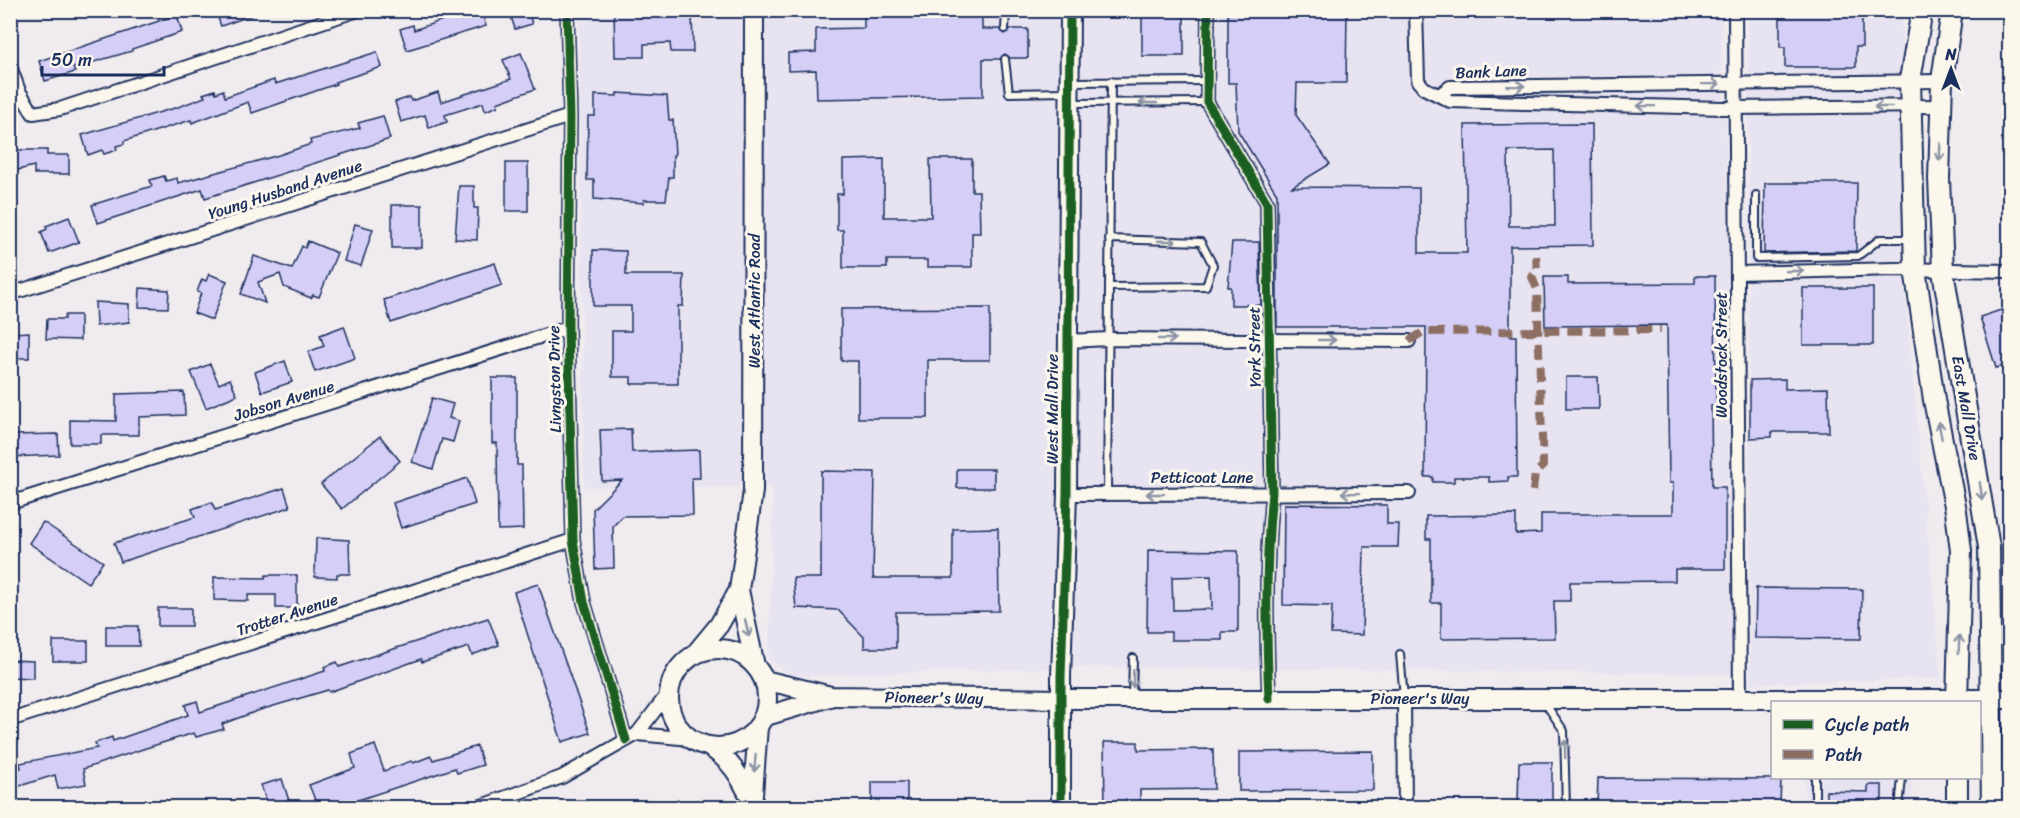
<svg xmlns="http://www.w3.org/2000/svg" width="2020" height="818" font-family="Sriracha,sans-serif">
<rect width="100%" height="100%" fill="#f0ebef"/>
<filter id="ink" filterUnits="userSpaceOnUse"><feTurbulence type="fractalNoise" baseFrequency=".0167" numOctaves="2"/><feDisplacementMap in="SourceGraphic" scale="12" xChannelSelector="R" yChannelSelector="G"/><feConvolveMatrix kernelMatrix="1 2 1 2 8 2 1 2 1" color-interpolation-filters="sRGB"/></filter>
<g filter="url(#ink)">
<g fill="#e8e3f1">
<path d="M579,11H1722L1721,79L1726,120L1735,674L1091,667L792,676L769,660L773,487H584Z"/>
<path d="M1748,11H1902L1904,282L1941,678L1750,684Z"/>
<path d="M1805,778H1912V807L1805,808Z"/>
</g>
<g fill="#d5cff7" stroke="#1b2f5e" stroke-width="1.5" fill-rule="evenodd">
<path d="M215,10H261V12L221,26Z"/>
<path d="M472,10H481L486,26L407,50L400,29L413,25L414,30Z"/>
<path d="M509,10H528L532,24L515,29Z"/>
<path d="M614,10H692L693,52H671L670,43L644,44V57H615Z"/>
<path d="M864,10H982V29H1000L1005,34L1010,29H1028V58H1010L1005,54L1000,59H983V96L817,99L816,70L788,71V53L816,52V29L864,28Z"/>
<rect x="1142" y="10" width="42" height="46"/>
<path d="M1228,10H1347L1346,83H1297L1296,115L1330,164L1292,187L1419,188V253H1467L1465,125L1592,124L1593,245L1510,246V336H1516L1517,477H1508V481L1489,482V477H1454V482H1433V477H1425L1426,327H1277V194L1238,131L1236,83H1228ZM1554,150L1555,226H1509L1508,151Z"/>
<path d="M1780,10H1862V47H1856V67H1785V47H1780Z"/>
<path d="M177,15L182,32L132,49V51L73,68L75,72L45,81L39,61Z"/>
<path d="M377,52L382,67L335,82L336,84L252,113L248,102L192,123L191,120L124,141V144L116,146L117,150L104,154L102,150L88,155L82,135L178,107L205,97L203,94L215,90L216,93L223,90L225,97L274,80L275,84Z"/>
<path d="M521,53L535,89L497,103L498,106L485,111L483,103L445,115L447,122L429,128L425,115L401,122L395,102L410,97L411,101L438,92L441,102L511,79L503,60Z"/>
<path d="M617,93L667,96L669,120H673L675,155H673V177H669L666,200H644V203L594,199V180H587L588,116H595V95L617,96Z"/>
<path d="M383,116L390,139L250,184L205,198L202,189L98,223L92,205L152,186L150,180L164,176L166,181L177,178L178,183L279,155L311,144L310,140L360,128L358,123Z"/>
<path d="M10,150H47V155H69V174H34V166L10,172Z"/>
<path d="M884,159V217H931L930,159H972V191H979L980,233H972V267H927V260H887V268H843V230H837V194H843V160Z"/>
<rect x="506" y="163" width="22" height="48"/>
<path d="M1765,183H1857L1856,251L1764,253Z"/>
<path d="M459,186H474V208H478L477,240L455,239Z"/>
<rect x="392" y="205" width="30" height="43"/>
<path d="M69,217L79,242L49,253L41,232L47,229L46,226Z"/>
<path d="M355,224L373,229L361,266L344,261Z"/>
<path d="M308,241L337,253L319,297L313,295L311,298L284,287L280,274L258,282L265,303L241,294L254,256L292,269L302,246L305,248Z"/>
<path d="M1232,242H1259L1261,305H1231V287H1228Z"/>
<path d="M593,250L626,251V275H684L683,306H678V384H631V377H612V331H631V306H593Z"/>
<path d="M495,263L502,285L391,323L384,300Z"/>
<path d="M209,274L227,281L212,320L194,313L201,293L197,292L202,279L206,281Z"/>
<path d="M1695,276H1715L1716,406H1711L1712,487H1725V569H1675V581L1570,582V601H1554L1555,638L1441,639V603H1431V539H1426V516L1516,515V534L1541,533V514H1673V483H1669L1667,325L1545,326L1544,277H1568V284L1695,283Z"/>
<path d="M140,288L169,290L168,308L139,307Z"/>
<rect x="1803" y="288" width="70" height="57"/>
<path d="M95,302L129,304V322L96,326Z"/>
<path d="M2010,307V364L1996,368L1980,317Z"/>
<path d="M990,308V360H928V418H858V361H841V309Z"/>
<path d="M65,315H80V340L46,339L47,319H65Z"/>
<path d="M344,326L355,358L315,372L308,352L324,346L320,335Z"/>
<path d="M29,332V358H10L13,333Z"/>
<path d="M285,361L292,382L262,392L255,372Z"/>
<path d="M210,364L219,384L230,379L237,395L206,408L191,372Z"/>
<path d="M1566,377H1598L1599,409H1566Z"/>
<path d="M492,378H517V465H522L523,529L498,530L497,443H492Z"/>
<path d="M1785,379V389L1828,388L1829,432H1772V437L1750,438V380Z"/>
<path d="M184,392L185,415L139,417V435H101V444H70V420L116,421V394Z"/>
<path d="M432,398L453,404L449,418L459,421L453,442L442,439L433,469L412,462Z"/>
<path d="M631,429L632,452L699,450L700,478H692L693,515L623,516L613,526L614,568L595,569L593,509L622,480L602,481L600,430Z"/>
<path d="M58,434L59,455L10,457V435Z"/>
<path d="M380,436L400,461L342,509L321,484Z"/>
<rect x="957" y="469" width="37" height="19"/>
<path d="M821,471L875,472L873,578H953V529L998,528L999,611L896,612V648H864V637L838,610L796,608L793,578H821Z"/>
<path d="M467,478L475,504L401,528L393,503Z"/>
<path d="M284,488L290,507L121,562L114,543L195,517L192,509L212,502L215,510Z"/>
<path d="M1284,504L1387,505V524H1399L1398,547H1364L1362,635L1331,634L1332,606L1283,605Z"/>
<path d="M43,522L103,562L88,583L29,543Z"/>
<path d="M316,538L349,540L350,574H337V578L315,577Z"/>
<path d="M1148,550L1238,551V632H1222V640H1171V632H1147ZM1211,576L1212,609L1173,610L1172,577Z"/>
<path d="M266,575H297V608H276V595H248V601L214,600V577L265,578Z"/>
<path d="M538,584L590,733L562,742L514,592Z"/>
<path d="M1756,588L1862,589L1861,639L1755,638Z"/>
<rect x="158" y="608" width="33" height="18"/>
<path d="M488,618L499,645L472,655L469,647L422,662L421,659L329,692L328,690L260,710L222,724L224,729L196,737L194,733L146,748L83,769L86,784L58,789L55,775L10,789V771L21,768L20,763L97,748L95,743L112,737L113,741L188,715L185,705L197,701L200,712L325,671L324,667L337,662L339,667Z"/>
<path d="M106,626H138L139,646H106Z"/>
<rect x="53" y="641" width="35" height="20"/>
<path d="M10,660L33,661V678L10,677Z"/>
<path d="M1104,742H1138V750L1213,749L1214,789L1140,790V807H1105Z"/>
<path d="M375,745L384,771L411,761L413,763L431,756L433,760L477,746L483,765L457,773L455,768L337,807H318L309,785L355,768L351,754Z"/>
<path d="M1373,751V790L1239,791V752Z"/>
<path d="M1519,762H1552V807H1526V804L1518,803Z"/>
<path d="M1598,778L1781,779L1780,804L1620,803V807H1597Z"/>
<path d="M282,779L291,807H268L261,785Z"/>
<rect x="872" y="782" width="35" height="25"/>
<path d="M1868,785H1882V807H1826V791L1868,792Z"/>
</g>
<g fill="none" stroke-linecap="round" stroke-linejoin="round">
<g stroke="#1b2f5e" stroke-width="10">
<g id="lane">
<path d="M1005,29L1006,10"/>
<path d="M1005,59L1009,93L1066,92"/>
<path d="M1071,82L1206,81"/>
<path d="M1072,103L1207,102"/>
<path d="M1756,195V258L1858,256L1880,239H1912"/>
<path d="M1109,239L1201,242L1213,265L1206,286L1109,287"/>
<path d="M1107,494L1111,81"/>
<path d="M1400,654L1404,698"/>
<path d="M1132,697L1133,658"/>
<path d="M1545,703L1564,731L1566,808"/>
<path d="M1815,778V808"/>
<path d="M1899,808L1902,778"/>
</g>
</g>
<g stroke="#1b2f5e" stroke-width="16">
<g id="street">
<path d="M567,10L570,116L568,328L573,540L584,602L626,740"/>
<path d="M1208,10L1207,102L1267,203L1272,493C1265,561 1266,631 1269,699"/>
<path d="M1416,10L1418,81L1424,88L1450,101L1723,108L1941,106"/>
<path d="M1735,10L1740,699"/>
<path d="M10,66L19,91L33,113L60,109L358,10"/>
<path d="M1439,95L1450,87L1942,81"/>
<path d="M1737,273L1895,269L2010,271"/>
<path d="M10,294L570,116"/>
<path d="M1067,341L1109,339L1409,341"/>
<path d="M1067,494L1409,493"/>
<path d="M10,503L568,328"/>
<path d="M1404,698L1405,808"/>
<path d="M10,720L573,540"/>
<path d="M637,734L691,739"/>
<path d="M476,808L562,777L637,734L669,692"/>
</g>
</g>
<g stroke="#1b2f5e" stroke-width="22">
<g id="secondary">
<path d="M739,590L755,666"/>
<circle cx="718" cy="698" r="49"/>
<path d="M695,654L719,625L739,590L753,491L754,10"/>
<path d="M764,680L831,696L1061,699H2010"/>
<path d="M763,717L830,697"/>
<path d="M708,746C733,762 739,775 752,801"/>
<path d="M752,808L758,726"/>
<path d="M1061,808V677L1067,494L1070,10"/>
</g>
</g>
<g stroke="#1b2f5e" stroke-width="24">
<g id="primary">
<path d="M1922,10L1910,80L1915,269L1934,400L1956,511L1961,551L1957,702"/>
<path d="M1952,10L1942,81L1939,179L1943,271L1989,547L1992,808"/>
<path d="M1957,808V778"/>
</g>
</g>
<use href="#lane" stroke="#fbf7ec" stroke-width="6"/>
<use href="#street" stroke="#fbf7ec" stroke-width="12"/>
<use href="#secondary" stroke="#fbf7ec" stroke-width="18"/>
<use href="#primary" stroke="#fbf7ec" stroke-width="20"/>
<g stroke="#8d6e63" stroke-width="8" stroke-dasharray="15 8" stroke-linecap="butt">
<path d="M1409,341L1423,332L1661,330"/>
<path d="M1533,491L1535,473L1543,466L1537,289L1532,277L1537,270L1536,256"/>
</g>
<g stroke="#fbf7ec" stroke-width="13">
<g id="cycleway">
<path d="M567,10L570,116L568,328L573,540L584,602L626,740"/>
<path d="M1208,10L1207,102L1267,203L1272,493C1265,561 1266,631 1269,699"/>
<path d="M1061,808V677L1067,494L1070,10"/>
</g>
</g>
<use href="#cycleway" stroke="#1b5e20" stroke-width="9"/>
</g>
<defs><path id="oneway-shaft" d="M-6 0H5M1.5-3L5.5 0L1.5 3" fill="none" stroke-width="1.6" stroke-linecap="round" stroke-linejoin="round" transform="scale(1.5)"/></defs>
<g stroke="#8b93a5">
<use href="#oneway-shaft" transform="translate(1711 84) rotate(-1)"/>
<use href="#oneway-shaft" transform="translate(1516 86) rotate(-1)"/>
<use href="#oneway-shaft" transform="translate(1148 103) rotate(180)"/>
<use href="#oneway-shaft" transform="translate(1646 106) rotate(-179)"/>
<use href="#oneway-shaft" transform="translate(1883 107) rotate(180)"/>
<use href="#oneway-shaft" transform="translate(1940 152) rotate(92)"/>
<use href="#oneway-shaft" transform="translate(1167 241) rotate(2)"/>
<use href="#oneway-shaft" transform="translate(1795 271) rotate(-2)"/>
<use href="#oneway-shaft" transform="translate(1167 339)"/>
<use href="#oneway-shaft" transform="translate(1327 340)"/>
<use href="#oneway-shaft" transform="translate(1940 430) rotate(-101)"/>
<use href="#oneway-shaft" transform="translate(1981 491) rotate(82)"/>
<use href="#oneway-shaft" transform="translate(1350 493) rotate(-179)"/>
<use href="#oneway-shaft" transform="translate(1155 494) rotate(180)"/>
<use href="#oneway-shaft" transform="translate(747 628) rotate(77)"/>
<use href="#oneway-shaft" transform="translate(1959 644) rotate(-88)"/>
<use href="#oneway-shaft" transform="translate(1133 679) rotate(92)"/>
<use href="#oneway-shaft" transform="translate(1565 749) rotate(-91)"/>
<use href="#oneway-shaft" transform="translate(755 763) rotate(94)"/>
</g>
</g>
<g text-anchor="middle" stroke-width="6" stroke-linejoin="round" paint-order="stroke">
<g font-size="16" fill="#1b2f5e" stroke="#fbf7ec">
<text transform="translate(1491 71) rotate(-2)" y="6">Bank Lane</text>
<text transform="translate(285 189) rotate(-18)" y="6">Young Husband Avenue</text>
<text transform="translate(754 301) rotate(-90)" y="6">West Atlantic Road</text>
<text transform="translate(1254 347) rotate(-91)" y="6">York Street</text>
<text transform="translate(1721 355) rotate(-90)" y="6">Woodstock Street</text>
<text transform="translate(554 379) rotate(-91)" y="6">Livngston Drive</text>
<text transform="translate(284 400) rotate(-17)" y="6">Jobson Avenue</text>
<text transform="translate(1967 408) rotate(80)" y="6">East Mall Drive</text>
<text transform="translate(1052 409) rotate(-90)" y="6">West Mall Drive</text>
<text x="1202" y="483">Petticoat Lane</text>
<text transform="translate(287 614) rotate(-18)" y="6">Trotter Avenue</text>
<text transform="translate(934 697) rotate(1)" y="6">Pioneer's Way</text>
<text x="1420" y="704">Pioneer's Way</text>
</g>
</g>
<rect width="2020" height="818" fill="none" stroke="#fbf7ec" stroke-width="36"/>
<rect x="18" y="18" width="1984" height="782" fill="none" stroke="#1b2f5e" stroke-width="2" filter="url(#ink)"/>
<rect x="1771" y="701" width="210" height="78" fill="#fbf7ec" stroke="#a1a7b3" stroke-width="1.5"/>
<rect x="1783" y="720" width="30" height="9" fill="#1b5e20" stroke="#a1a7b3" stroke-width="1.5"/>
<text x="1825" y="731" font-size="18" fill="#1b2f5e">Cycle path</text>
<rect x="1783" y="750" width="30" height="9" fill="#8d6e63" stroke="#a1a7b3" stroke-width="1.5"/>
<text x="1825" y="761" font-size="18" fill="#1b2f5e">Path</text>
<g transform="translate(1951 69)" stroke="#fbf7ec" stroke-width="4.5" paint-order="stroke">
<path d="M0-4.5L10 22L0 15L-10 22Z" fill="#1b2f5e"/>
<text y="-9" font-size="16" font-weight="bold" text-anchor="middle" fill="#1b2f5e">N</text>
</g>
<path d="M42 66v9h122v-9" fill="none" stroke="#1b2f5e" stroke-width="3"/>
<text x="51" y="66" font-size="18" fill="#1b2f5e" stroke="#fbf7ec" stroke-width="4.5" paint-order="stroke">50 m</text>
</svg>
